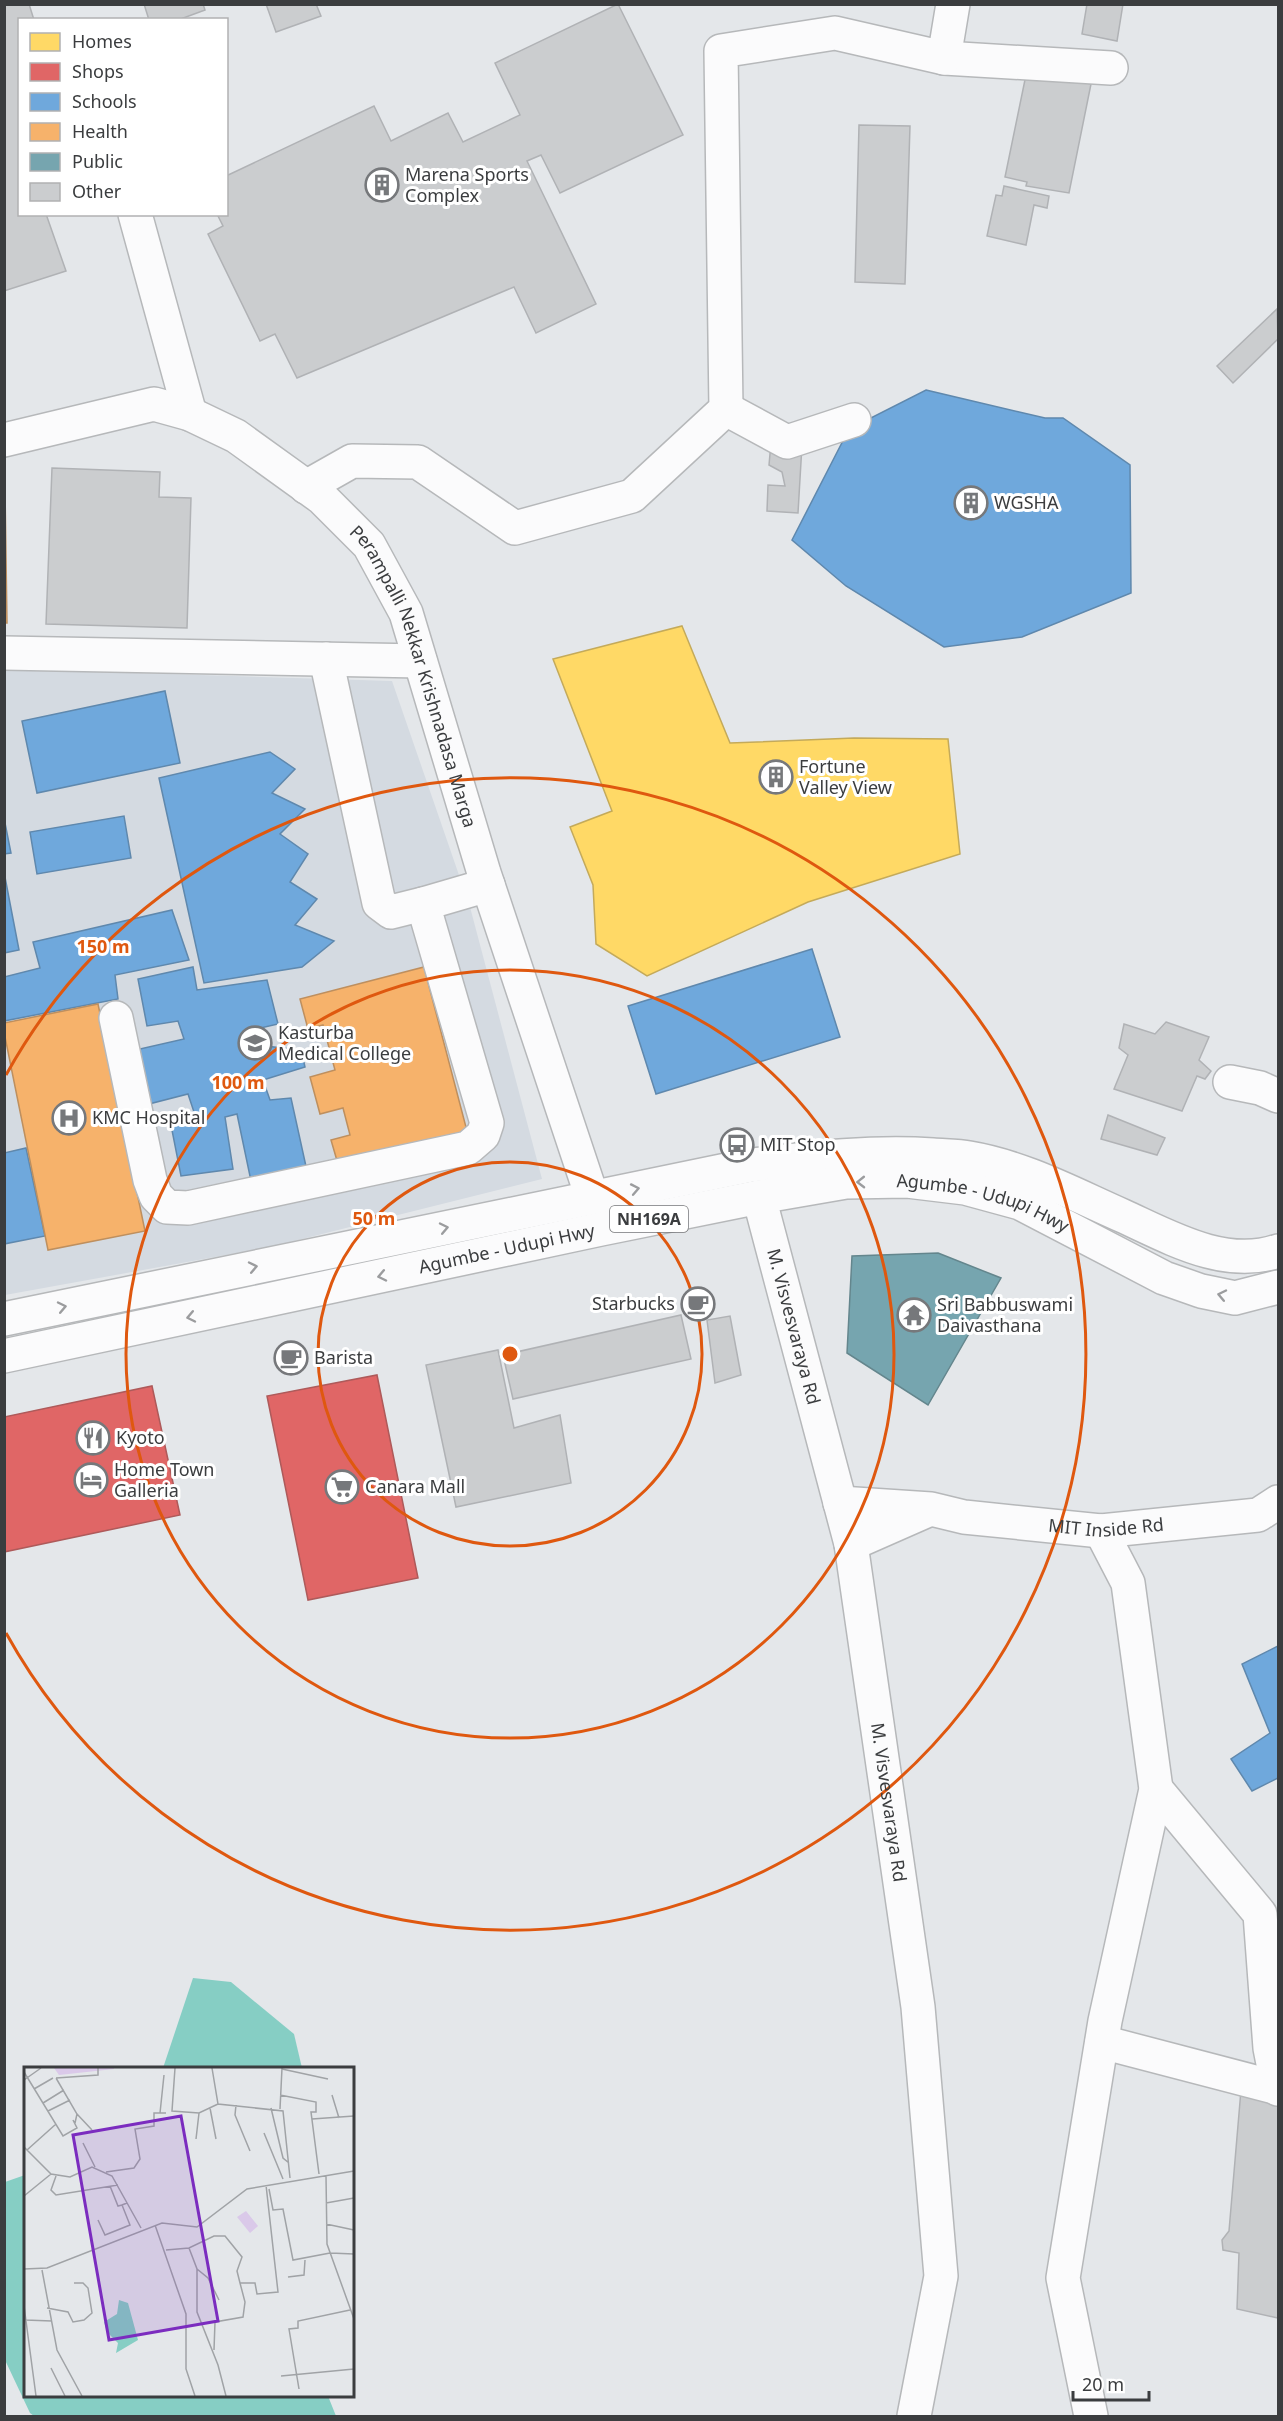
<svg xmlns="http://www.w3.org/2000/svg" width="1283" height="2421" font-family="'Noto Sans',sans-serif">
<rect width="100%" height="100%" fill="#e4e7ea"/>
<path fill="#d4dae1" d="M5,669L392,681L470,907L542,1179L270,1247L5,1295Z"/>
<g fill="#86cec4">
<path d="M193,1978L231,1982L294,2034L302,2068H163Z"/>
<path d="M25,2175L26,2396H328L336,2416H34L30,2413L5,2360V2182Z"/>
</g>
<path fill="#ffd966" stroke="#c4aa5a" stroke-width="1.5" d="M682,626L730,743L854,738L948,739L960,854L808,902L647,976L596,944L593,885L570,827L612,811L553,659Z"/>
<g fill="#e06666" stroke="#ae5a5a" stroke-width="1.5">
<path d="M377,1375L418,1578L308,1600L267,1396Z"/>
<path d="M152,1386L180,1515L4,1552V1417Z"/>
</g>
<g fill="#6fa8dc" stroke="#5f88ad" stroke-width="1.5">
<path d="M926,390L1045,418H1063L1130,465L1131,593L1022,637L944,647L846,586L792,540L849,429Z"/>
<path d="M165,691L180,763L37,793L22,721Z"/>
<path d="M270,752L295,769L272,793L305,809L280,834L308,854L290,882L317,899L295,925L334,941L302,967L204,983L159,778Z"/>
<path d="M124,816L131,858L37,874L30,832Z"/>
<path d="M4,818L11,853L4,854Z"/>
<path d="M4,872L19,950L4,953Z"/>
<path d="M172,910L189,960L115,975L118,999L4,1021V977L40,968L33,942Z"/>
<path d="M812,949L840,1037L656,1094L628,1006Z"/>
<path d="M193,967L197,990L267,980L278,1024L252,1030L256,1045L301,1050L305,1067L263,1080L270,1100L291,1098L307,1171L251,1181L237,1114L225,1117L233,1169L181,1176L169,1115L194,1112L188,1094L145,1105L131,1051L184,1039L178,1021L147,1026L138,979Z"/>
<path d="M26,1148L45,1236L4,1244V1153Z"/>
<path d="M1278,1646V1778L1252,1791L1231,1759L1270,1733L1242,1664Z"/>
</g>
<g fill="#f6b26b" stroke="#be8f5e" stroke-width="1.5">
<path d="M4,489H5L7,623H4Z"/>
<path d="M424,967L467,1131L338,1164L331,1140L350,1135L343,1108L320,1114L310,1077L335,1070L323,1025L308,1029L300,999Z"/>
<path d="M98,1004L145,1231L48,1250L4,1032V1023Z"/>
</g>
<path fill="#76a5af" stroke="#64868d" stroke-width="1.5" d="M938,1253L1001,1278L928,1405L847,1353L852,1256Z"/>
<g fill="#cbcdcf" stroke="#b0b2b5" stroke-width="1.5">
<path d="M4,4H29L34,20H20V214H46L66,271L4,291Z"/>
<path d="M144,4H203L205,10L178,20H149Z"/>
<path d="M266,4H316L321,16L276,32Z"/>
<path d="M618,4L683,135L560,193L541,155L527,161L596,304L536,333L514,287L297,378L275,334L260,341L208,234L223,226L217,214H226V176L374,106L391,141L448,113L463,142L520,115L495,63Z"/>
<path d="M1087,4H1123L1117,41L1082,34Z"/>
<path d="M1027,70L1091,84L1069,193L1026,186L1027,182L1005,177Z"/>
<path d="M859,125L910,126L905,284L855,282Z"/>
<path d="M1004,186L1049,196L1047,208L1034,205L1026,245L987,236L996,195L1002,196Z"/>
<path d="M1277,309L1278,339L1233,383L1217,366Z"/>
<path d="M771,443L802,445L798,513L767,511L768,485L785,486L782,472L769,465Z"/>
<path d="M52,468L160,472L159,497L191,498L187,628L46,624Z"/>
<path d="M1166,1022L1209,1037L1199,1060L1211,1071L1205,1079L1197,1076L1182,1111L1114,1089L1128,1055L1119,1048L1124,1024L1155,1034Z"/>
<path d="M1108,1115L1165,1138L1157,1155L1101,1139Z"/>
<path d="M681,1315L691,1359L513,1399L503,1355Z"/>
<path d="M730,1316L741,1375L715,1383L707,1320Z"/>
<path d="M498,1350L514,1428L560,1415L571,1483L456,1507L426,1365Z"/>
<path d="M1241,2090L1278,2104V2318L1237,2309L1239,2253L1223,2250L1222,2240L1229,2231Z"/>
</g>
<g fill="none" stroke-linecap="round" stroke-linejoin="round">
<g stroke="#b6b8ba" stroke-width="36">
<g id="minor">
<path d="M944,58L1111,68"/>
<path d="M135,214L190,414"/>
<path d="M726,409L787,442L854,420"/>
<path id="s1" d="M4,440L154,404L190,414L236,436L322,498L369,545L406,613L484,873L592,1197"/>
<path d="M306,487L352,461L418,462L515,528L632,496L726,409L721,51L835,33L944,58L953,4"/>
<path d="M4,653L420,661"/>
<path d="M326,659L379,903L391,912L423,904"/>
<path d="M116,1018L150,1180L156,1196L167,1207L188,1208L468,1148L483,1135L487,1123L423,904L488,885"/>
<path d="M1230,1082L1260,1088L1278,1096"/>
<path id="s2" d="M759,1197L851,1544L918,2007L941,2276L914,2416"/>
<path id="s3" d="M840,1503L931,1509L964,1517L1101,1531L1258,1515L1278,1502"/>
<path d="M851,1544L926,1511"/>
<path d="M1156,1789L1260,1914L1270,2048L1278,2089"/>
<path d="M1102,2042L1278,2088"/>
<path d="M1091,2416L1063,2278L1105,2021L1156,1789L1128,1583L1101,1531"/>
</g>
</g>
<g stroke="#b6b8ba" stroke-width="36">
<g id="highway">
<path d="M4,1319L751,1165C812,1158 871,1151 933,1155C945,1156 958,1156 969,1158C1023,1167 1073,1194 1123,1216C1171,1238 1225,1269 1278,1251"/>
<path id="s4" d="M4,1356L601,1229L759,1197L846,1182L907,1181L965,1188L1020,1203L1164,1278L1201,1291L1235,1298L1278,1287"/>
</g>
</g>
<use href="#minor" stroke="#fbfbfc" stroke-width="33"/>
<use href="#highway" stroke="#fbfbfc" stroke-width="33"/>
</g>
<defs><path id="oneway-chevron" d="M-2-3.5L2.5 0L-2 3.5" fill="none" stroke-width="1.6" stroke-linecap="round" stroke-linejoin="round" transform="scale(1.5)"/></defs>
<g stroke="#9b9c9e">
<use href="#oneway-chevron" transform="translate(861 1182) rotate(179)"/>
<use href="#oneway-chevron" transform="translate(635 1189) rotate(-11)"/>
<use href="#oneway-chevron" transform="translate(444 1228) rotate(-12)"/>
<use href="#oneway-chevron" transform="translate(253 1267) rotate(-12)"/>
<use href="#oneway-chevron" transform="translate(382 1276) rotate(168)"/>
<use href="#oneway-chevron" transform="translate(1222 1295) rotate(-168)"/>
<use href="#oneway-chevron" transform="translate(62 1307) rotate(-12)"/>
<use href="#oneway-chevron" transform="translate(191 1317) rotate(168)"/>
</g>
<g fill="none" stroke="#df580f" stroke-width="3">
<circle cx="510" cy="1354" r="192"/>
<circle cx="510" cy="1354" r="384"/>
<path d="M6 1075A576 576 0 1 1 6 1633"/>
</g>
<defs>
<g id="building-ring" transform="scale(1.725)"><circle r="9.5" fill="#fff" stroke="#76787b" stroke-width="1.5"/><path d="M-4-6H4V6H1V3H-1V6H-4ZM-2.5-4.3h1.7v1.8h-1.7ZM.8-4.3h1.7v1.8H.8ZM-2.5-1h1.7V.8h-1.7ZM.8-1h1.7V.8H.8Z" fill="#76787b"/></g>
<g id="university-ring" transform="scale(1.725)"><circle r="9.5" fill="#fff" stroke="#76787b" stroke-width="1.5"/><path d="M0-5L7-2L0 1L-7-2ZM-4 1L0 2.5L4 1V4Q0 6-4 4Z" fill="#76787b"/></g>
<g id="hospital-ring" transform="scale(1.725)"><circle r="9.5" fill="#fff" stroke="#76787b" stroke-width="1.5"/><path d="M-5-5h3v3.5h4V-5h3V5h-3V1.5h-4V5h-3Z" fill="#76787b"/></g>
<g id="bus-ring" transform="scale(1.725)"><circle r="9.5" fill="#fff" stroke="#76787b" stroke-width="1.5"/><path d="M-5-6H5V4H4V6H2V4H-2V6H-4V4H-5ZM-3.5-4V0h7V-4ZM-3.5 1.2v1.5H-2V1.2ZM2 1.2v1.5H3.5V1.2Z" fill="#76787b"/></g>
<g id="cafe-ring" transform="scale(1.725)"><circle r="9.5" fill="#fff" stroke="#76787b" stroke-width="1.5"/><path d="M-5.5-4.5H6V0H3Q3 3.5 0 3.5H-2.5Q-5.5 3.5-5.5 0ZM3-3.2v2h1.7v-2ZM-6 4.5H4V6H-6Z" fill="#76787b"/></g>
<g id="temple-ring" transform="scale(1.725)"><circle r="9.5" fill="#fff" stroke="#76787b" stroke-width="1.5"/><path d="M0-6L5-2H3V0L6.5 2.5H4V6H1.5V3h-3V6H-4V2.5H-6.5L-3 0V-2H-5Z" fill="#76787b"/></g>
<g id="restaurant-ring" transform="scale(1.725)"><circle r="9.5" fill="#fff" stroke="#76787b" stroke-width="1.5"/><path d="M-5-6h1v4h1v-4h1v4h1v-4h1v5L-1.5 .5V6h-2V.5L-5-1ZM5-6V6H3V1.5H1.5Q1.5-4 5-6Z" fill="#76787b"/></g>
<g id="hotel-ring" transform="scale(1.725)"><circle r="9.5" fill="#fff" stroke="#76787b" stroke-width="1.5"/><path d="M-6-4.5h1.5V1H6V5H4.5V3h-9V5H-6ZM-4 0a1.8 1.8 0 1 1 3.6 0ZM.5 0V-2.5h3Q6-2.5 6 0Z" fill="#76787b"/></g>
<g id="supermarket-ring" transform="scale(1.725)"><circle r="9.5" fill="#fff" stroke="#76787b" stroke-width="1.5"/><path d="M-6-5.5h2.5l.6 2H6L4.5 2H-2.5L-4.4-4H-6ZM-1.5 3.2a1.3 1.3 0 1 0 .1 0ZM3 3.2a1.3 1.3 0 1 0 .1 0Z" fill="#76787b"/></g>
</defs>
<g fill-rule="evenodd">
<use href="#building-ring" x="382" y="185"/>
<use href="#building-ring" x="971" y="503"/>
<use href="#building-ring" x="776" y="777"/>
<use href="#university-ring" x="255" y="1043"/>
<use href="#hospital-ring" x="69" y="1118"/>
<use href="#bus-ring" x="737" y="1145"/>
<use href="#cafe-ring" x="698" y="1304"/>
<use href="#temple-ring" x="914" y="1315"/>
<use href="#cafe-ring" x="291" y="1358"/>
<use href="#restaurant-ring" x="93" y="1438"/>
<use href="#hotel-ring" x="91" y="1480"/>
<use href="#supermarket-ring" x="342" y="1487"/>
</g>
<g text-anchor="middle" stroke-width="6" stroke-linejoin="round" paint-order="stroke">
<rect fill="#fff" stroke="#767779" stroke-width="1.5" x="610" y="1206" width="78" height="26" rx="4.5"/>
<g font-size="16" font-weight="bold" fill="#3b3d3f">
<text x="649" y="1225">NH169A</text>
</g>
<g font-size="18" fill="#3b3d3f" stroke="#fff" text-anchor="start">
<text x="405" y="181">Marena Sports<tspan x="405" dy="21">Complex</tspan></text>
<text x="994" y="509">WGSHA</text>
<text x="799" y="773">Fortune<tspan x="799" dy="21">Valley View</tspan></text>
<text x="278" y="1039">Kasturba<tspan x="278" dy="21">Medical College</tspan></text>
<text x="92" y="1124">KMC Hospital</text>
<text x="760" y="1151">MIT Stop</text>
<text x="675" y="1310" text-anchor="end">Starbucks</text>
<text x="937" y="1311">Sri Babbuswami<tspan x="937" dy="21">Daivasthana</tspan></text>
<text x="314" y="1364">Barista</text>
<text x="116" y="1444">Kyoto</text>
<text x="114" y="1476">Home Town<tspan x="114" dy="21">Galleria</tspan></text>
<text x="365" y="1493">Canara Mall</text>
</g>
<g font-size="18" fill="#3b3d3f" stroke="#fff">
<text dy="6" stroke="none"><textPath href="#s1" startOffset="554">Perampalli Nekkar Krishnadasa Marga</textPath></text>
<text dy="6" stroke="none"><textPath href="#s4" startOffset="1000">Agumbe - Udupi Hwy</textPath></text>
<text dy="6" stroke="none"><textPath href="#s4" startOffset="514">Agumbe - Udupi Hwy</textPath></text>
<text dy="6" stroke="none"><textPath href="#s2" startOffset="134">M. Visvesvaraya Rd</textPath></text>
<text dy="6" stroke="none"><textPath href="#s3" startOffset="268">MIT Inside Rd</textPath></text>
<text dy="6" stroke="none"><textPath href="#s2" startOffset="620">M. Visvesvaraya Rd</textPath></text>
</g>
</g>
<g transform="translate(24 2067)">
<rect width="330" height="330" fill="#e4e7ea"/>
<path d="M30,1H90V2L35,8ZM222,144L234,159L226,166L213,150Z" fill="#dac9e9"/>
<path d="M95,233L104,236L114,273L92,286L94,276L83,265L80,255L93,247Z" fill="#86cec4"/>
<path fill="none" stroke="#a0a3a6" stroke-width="1.5" d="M151,1L148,44L175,46L194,37M188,1L194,37L259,44L266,111M258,2L304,12M0,5L39,69L53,61L49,53M32,11L53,47L51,56M32,11L74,8V1M0,13L17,1M10,22L29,11M256,28L292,35V45H287L295,107M308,28L315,51M19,36L40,23M212,38L211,48L226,84M186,41L192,72M247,41L259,91L265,96M256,42L258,1M24,44L46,33M136,46L140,8M53,47L68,63M288,52L330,49M240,66L259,112M172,72L175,46M59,76L71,100M0,80L27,107L46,110L68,100L88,109L117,161M3,83L32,57M82,105L110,101L116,92L111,62L130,59V46H142M32,109L27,123L32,128L94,118M302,109L303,177L330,252M86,119L94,139L98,138M245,122L249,143L259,142L269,193L306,186L330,187M0,129L27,107M302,136L330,131M74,153L81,168L106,158L98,138L103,136M302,157L330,163M131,158L162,247V302L171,329M165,181L173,202V245L194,298L202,329M142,183L165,181L190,169H201L218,190L213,204L216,216H231L233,227L254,225L242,118M0,202L23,201L138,156L173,160L223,122L330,104M173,202L184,211L195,233M18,203L33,283L58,329M264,210L280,208L281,193M0,239L12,329M23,241L44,245L49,255L60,253L68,246L64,221L59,216H50M1,253L28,254M190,283L191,255L219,250L221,235L216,216M27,301L41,329M257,309L330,302M275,322L265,262L274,261V254L326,243"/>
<path fill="#7b2cbf" fill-opacity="0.15" stroke="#7b2cbf" stroke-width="3" d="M157,49L194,254L85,273L49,68Z"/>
<rect width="330" height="330" fill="none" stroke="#3b3d3f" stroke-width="3"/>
</g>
<circle cx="510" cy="1354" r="9" fill="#df580f" stroke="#fff" stroke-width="3"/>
<g font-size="18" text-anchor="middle" font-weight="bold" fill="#df580f" stroke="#fff" stroke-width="6" stroke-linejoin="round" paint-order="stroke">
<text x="103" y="953">150 m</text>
<text x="238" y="1089">100 m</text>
<text x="374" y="1225">50 m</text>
</g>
<rect width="1283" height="2421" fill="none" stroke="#3b3d3f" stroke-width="12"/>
<rect x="18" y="18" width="210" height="198" fill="#ffffff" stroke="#b1b1b2" stroke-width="1.5"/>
<rect x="30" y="33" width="30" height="18" fill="#ffd966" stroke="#b1b1b2" stroke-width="1.5"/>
<text x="72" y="48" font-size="18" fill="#3b3d3f">Homes</text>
<rect x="30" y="63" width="30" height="18" fill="#e06666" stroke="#b1b1b2" stroke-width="1.5"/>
<text x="72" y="78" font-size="18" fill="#3b3d3f">Shops</text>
<rect x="30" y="93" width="30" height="18" fill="#6fa8dc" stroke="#b1b1b2" stroke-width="1.5"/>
<text x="72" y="108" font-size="18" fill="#3b3d3f">Schools</text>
<rect x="30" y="123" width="30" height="18" fill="#f6b26b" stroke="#b1b1b2" stroke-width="1.5"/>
<text x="72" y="138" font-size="18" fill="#3b3d3f">Health</text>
<rect x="30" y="153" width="30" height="18" fill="#76a5af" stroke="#b1b1b2" stroke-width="1.5"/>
<text x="72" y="168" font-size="18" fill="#3b3d3f">Public</text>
<rect x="30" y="183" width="30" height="18" fill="#cbcdcf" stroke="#b1b1b2" stroke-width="1.5"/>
<text x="72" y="198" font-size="18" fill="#3b3d3f">Other</text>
<path d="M1073 2391v9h76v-9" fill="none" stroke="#3b3d3f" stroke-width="3"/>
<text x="1082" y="2391" font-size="18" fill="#3b3d3f" stroke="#ffffff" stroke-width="4.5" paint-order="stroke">20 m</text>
</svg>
